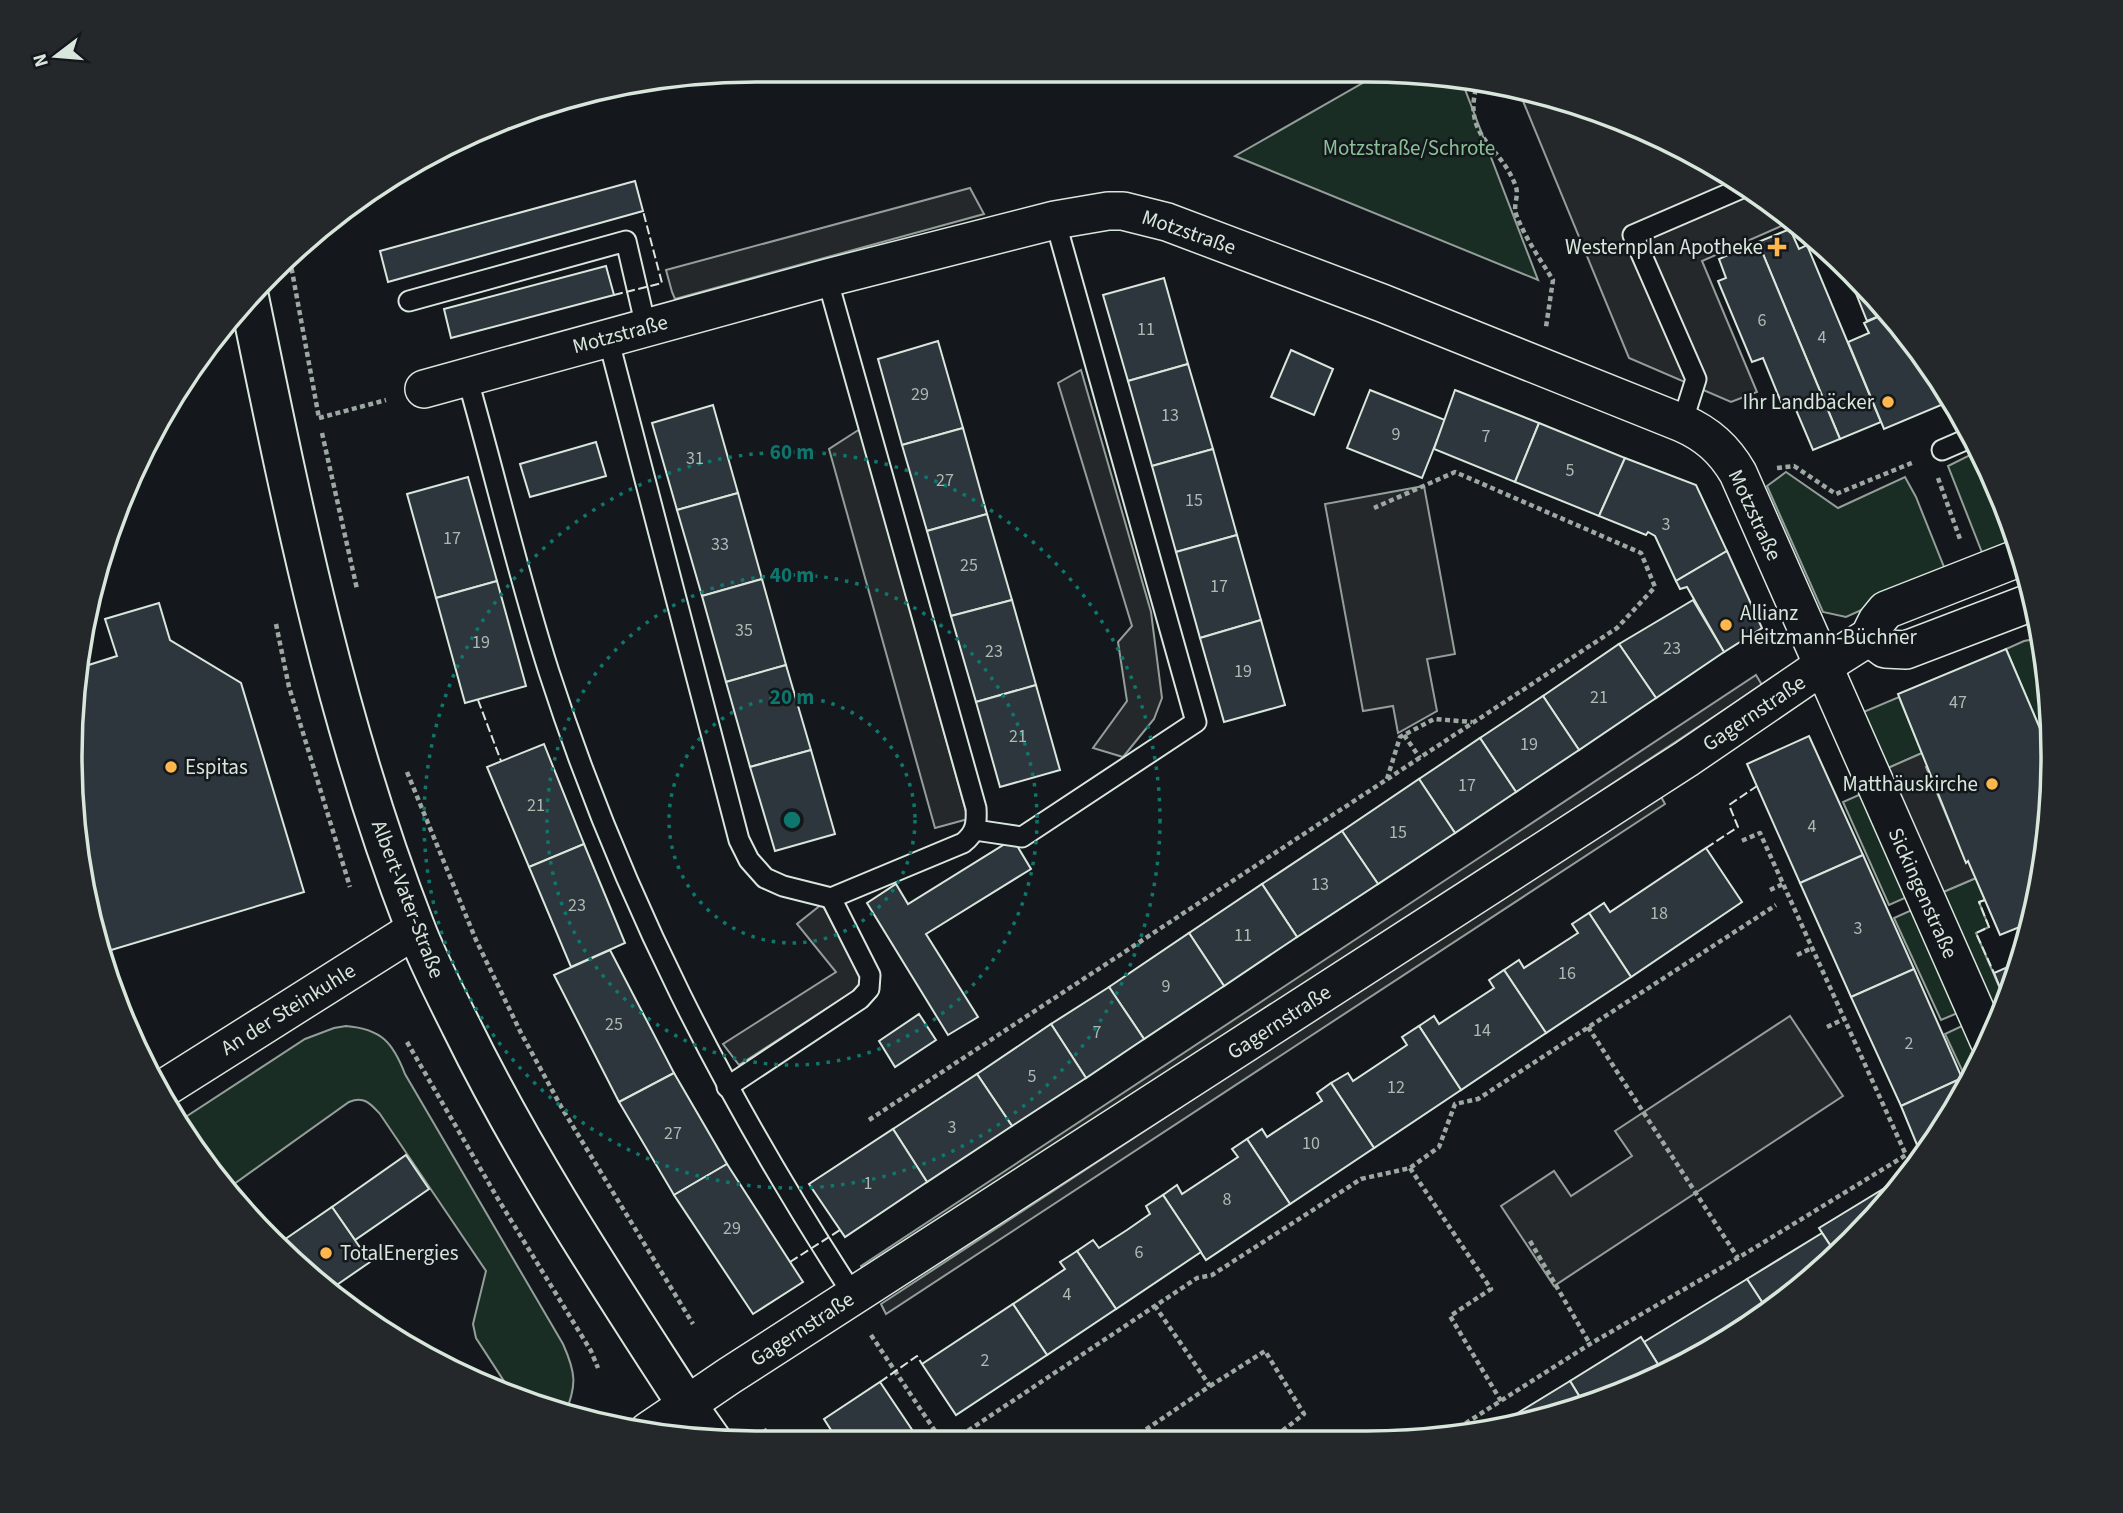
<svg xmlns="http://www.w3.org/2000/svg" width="2123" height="1513" font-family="'Source Sans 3',sans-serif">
<rect width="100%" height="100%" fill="#14181c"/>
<g fill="#1a2d24" stroke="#939e99" stroke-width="2">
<path d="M1382,72L1461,79L1538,280L1235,156Z"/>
<path d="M1978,451L2018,540L1983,555L1948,466Z"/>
<path d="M1786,472L1838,508L1905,477L1916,497L1946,572L1846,617L1823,612L1767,486Z"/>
<path d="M2040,638L2047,666L2050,744L2047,745L2006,649L2024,641Z"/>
<path d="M1899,697L1922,753L1879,772L1854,716Z"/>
<path d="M1861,794L1907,897L1889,905L1843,802Z"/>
<path d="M1976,878L1985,900L1979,902L1989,927L1976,933L2005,1000L1999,1016L1990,1020L1934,896Z"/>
<path d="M1914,909L1960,1012L1941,1020L1894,918Z"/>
<path d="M1966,1024L1982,1060L1968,1083L1945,1034Z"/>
<path d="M346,1026C382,1029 393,1043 405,1074L563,1344C576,1373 577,1385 565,1414L513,1395L476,1338L473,1324L486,1271L380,1114C370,1103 364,1096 349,1102L227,1189L181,1120L305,1039L334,1028Z"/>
</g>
<g fill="#24282b" stroke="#939e99" stroke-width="2">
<path d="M1538,95L1629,122L1710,162L1786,224L1702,261L1757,392L1731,402L1629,358L1523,101Z"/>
<path d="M970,188L984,214L675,299L672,292L666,270Z"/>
<path d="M1081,370L1151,612L1162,698L1154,719L1123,757L1093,748L1127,701L1118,642L1132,626L1058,383Z"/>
<path d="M860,429L968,819L935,828L829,449Z"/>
<path d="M1424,486L1455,654L1427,659L1437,711L1398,733L1393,706L1363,711L1325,504Z"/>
<path d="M1756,675L1762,685L866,1275L861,1266Z"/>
<path d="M1922,753L1928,766L1926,767L1966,862L1968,861L1976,878L1934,896L1879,772Z"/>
<path d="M1659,793L1665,804L886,1314L881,1304Z"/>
<path d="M822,904L865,984L739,1065L723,1044L836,972L797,924Z"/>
<path d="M1790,1016L1843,1096L1554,1286L1501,1206L1554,1171L1571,1196L1632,1156L1615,1131Z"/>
</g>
<g fill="#2c363c" stroke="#d8e6dc" stroke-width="2">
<path d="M635,181L643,211L388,282L380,251Z"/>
<path d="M1790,229L1799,249L1807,245L1881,422L1840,439L1758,242Z"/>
<path d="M1758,242L1840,439L1813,450L1791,398L1781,402L1763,358L1752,362L1718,281L1726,278L1719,259Z"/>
<path d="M606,266L614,295L451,338L444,309Z"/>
<path d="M1849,276L1882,304L1889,312L1867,321Z"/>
<path d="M1164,278L1188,364L1128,381L1103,295Z"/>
<path d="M1889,312L1948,395L1944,396L1946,403L1884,429L1848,342L1869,333L1864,323Z"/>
<path d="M938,341L963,428L902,445L878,359Z"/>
<path d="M1291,350L1333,369L1314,415L1271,397Z"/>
<path d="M1188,364L1213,449L1152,466L1128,381Z"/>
<path d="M1370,390L1445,420L1422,478L1347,448Z"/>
<path d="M1455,390L1539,423L1515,482L1434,449Z"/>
<path d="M713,405L738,493L677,510L652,423Z"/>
<path d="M1539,423L1625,458L1599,516L1515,482Z"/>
<path d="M963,428L987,514L927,531L902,445Z"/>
<path d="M596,442L606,476L530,497L520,464Z"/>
<path d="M1213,449L1237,535L1176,552L1152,466Z"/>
<path d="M1625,458L1696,485L1727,551L1676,581L1655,536L1648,532L1646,535L1599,516Z"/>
<path d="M468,477L497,581L436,598L407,494Z"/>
<path d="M738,493L762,579L702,596L677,510Z"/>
<path d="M987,514L1012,600L951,616L927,531Z"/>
<path d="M1237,535L1261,620L1200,638L1176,552Z"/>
<path d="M1727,551L1762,628L1724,652L1687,587L1680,589L1676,581Z"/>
<path d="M762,579L786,665L726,682L702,596Z"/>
<path d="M497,581L526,686L465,703L436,598Z"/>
<path d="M1012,600L1036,685L976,702L951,616Z"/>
<path d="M1693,600L1724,652L1656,698L1619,644Z"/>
<path d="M159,603L170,640L241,683L304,892L108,951L76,847V688L81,686L76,669L117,656L105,619Z"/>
<path d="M1261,620L1285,705L1224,722L1200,638Z"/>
<path d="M1619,644L1656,698L1579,750L1543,696Z"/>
<path d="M2006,649L2050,752L2052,801L2032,922L2000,935L1968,861L1966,863L1898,694Z"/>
<path d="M786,665L811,750L750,767L726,682Z"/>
<path d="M1036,685L1060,770L1000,787L976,702Z"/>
<path d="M1543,696L1579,750L1516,792L1480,738Z"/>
<path d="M1809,736L1863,855L1800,883L1747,764Z"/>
<path d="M1480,738L1516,792L1455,833L1419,779Z"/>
<path d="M544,744L584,844L529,867L487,767Z"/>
<path d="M811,750L835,834L775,851L750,767Z"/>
<path d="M1419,779L1455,833L1378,884L1342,831Z"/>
<path d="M1342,831L1378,884L1297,937L1262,884Z"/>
<path d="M1013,839L1031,869L926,934L978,1017L948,1035L867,903L896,884L908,904Z"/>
<path d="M584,844L625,943L571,967L529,867Z"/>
<path d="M1706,848L1742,902L1631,977L1589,913L1604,903L1610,912Z"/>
<path d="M1863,855L1914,969L1851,997L1800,883Z"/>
<path d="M1262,884L1297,937L1224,986L1189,933Z"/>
<path d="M1589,913L1631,977L1546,1033L1504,970L1519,960L1524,968L1578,933L1572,924Z"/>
<path d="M1189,933L1224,986L1144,1039L1109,987Z"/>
<path d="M610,950L674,1073L619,1102L554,975Z"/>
<path d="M2019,962L2005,1000L1994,973Z"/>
<path d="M1914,969L1962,1078L1901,1106L1851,997Z"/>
<path d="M1504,970L1546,1033L1461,1090L1419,1026L1434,1016L1439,1024L1494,988L1489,980Z"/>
<path d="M1109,987L1144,1039L1086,1078L1051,1024Z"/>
<path d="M919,1014L936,1040L895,1067L879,1041Z"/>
<path d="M1051,1024L1086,1078L1012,1126L977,1074Z"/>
<path d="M1419,1026L1461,1090L1374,1148L1331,1083L1348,1073L1353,1081L1407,1045L1402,1037Z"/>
<path d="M674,1073L727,1164L674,1195L619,1102Z"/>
<path d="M977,1074L1012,1126L927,1182L893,1129Z"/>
<path d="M1962,1078L1966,1086L1922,1157L1901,1106Z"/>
<path d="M1331,1083L1374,1148L1290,1204L1247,1139L1262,1129L1267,1137L1322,1101L1317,1093Z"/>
<path d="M893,1129L927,1182L845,1237L809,1184Z"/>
<path d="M1247,1139L1290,1204L1206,1260L1163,1195L1177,1185L1182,1194L1238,1157L1232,1149Z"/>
<path d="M406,1155L429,1189L355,1240L332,1207Z"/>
<path d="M727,1164L803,1282L753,1314L674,1195Z"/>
<path d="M1906,1175L1908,1178L1836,1254L1819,1228Z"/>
<path d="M1163,1195L1201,1252L1116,1309L1077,1251L1093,1240L1099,1248L1127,1230L1150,1214L1146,1206Z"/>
<path d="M332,1207L370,1262L328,1291L278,1244Z"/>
<path d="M1822,1233L1836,1254L1819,1272L1766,1308L1747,1279Z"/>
<path d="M1077,1251L1116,1309L1047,1355L1013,1304L1065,1269L1060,1262Z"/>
<path d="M1747,1279L1766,1308L1670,1372L1664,1374L1644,1342Z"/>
<path d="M1013,1304L1047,1355L956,1415L922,1364Z"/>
<path d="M1641,1337L1664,1374L1581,1399L1570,1381Z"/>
<path d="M1570,1381L1581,1399L1498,1425Z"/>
<path d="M880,1382L919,1440L838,1441L824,1419Z"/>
</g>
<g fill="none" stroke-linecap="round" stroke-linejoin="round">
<g stroke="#d8e6dc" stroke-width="23">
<g id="lane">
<path d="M409,301L626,241L646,327"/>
<path d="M608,338L739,840L749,860L765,878L783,886L831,898L963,843C976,833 977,823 976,808L827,278"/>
<path d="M467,377C495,475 518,575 549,672C622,898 725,1098 854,1296"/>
<path d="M1682,423L1696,379L1633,235L1742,188"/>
<path d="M1942,450L1972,437"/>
<path d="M975,830L1022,837L1196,722L1055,220"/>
<path d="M727,1087L860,999L869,989L870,975L831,898"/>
</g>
</g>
<g stroke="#d8e6dc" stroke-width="40">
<g id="street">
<path d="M424,389L827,278L1055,220L1108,211H1123L1167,222L1382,303L1682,423C1707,434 1724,449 1738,473L1989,1041"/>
<path d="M1869,637L1885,649L1906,650L2032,602"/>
<path d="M161,1090L416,929"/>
<path d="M648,1431L729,1376L1686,759L1809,675L1869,637L1877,621L1886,610L2021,557"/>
</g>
</g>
<g stroke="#d8e6dc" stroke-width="42">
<path id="primary" d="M249,297C293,510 336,724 415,927C428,961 445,994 461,1026C526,1159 607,1281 687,1405L713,1442"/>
</g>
<g stroke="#9da8a2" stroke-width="4.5" stroke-dasharray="5 3.5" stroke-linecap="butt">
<path d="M1478,81C1460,139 1500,142 1516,187C1519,196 1513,205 1516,214C1525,238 1540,259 1553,280L1546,327"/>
<path d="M290,260L319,418"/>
<path d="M319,418L386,400"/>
<path d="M322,433L357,589"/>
<path d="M1777,468L1794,466L1836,494L1914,462"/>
<path d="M1938,478L1960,539"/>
<path d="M276,624L289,687L350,887"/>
<path d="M1404,735L1420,758"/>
<path d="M407,772L476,940L521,1033L563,1110L693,1324"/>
<path d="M1387,779L1400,737L1434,719L1472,722"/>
<path d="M1770,890L1783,884"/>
<path d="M1797,955L1812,948"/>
<path d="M1588,1027L1738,1258"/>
<path d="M1827,1027L1844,1019"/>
<path d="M407,1042L498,1199L591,1351L598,1368"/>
<path d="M869,1120L1617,628L1655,587L1641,553L1455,472L1374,508"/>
<path d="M1410,1168L1491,1289L1450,1316L1501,1401"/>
<path d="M1530,1241L1590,1344"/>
<path d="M871,1335L941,1440"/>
<path d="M1210,1386L1265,1351L1304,1414L1277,1435L1279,1438"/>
<path d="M764,1429L772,1441"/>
<path d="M1444,1437L1590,1344L1738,1258L1906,1155L1760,833L1739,842"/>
<path d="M1132,1439L1210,1386L1155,1306"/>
<path d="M954,1440L1197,1278L1212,1275L1361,1179L1410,1168L1439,1147L1455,1104L1478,1099L1776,905"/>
</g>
<use href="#lane" stroke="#14181c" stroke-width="19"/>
<use href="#street" stroke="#14181c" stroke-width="37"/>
<use href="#primary" stroke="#14181c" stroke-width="38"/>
<g stroke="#d8e6dc" stroke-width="2" stroke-dasharray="9 3.5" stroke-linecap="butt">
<path d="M614,295L662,283L643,211"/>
<path d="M478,700L501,761"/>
<path d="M1706,848L1738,827L1729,805L1757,786"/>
<path d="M1985,900L1979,902L1989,927L1976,933L1994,973"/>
<path d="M790,1262L840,1230"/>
<path d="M880,1382L917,1356L922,1364"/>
</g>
</g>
<g fill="none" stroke="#0f766e" stroke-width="3.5" stroke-dasharray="3.5 7">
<circle cx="792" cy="820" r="123"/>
<circle cx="792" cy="820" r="245"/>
<circle cx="792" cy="820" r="368"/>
</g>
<g fill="#ffb74d" stroke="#14181c" stroke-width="2.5">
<path d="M1773.5 236.5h7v7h7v7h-7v7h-7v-7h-7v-7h7z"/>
<circle cx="1888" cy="402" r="7"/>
<circle cx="1726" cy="625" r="7"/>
<circle cx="171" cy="767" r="7"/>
<circle cx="1992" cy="784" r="7"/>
<circle cx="326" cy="1253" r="7"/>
</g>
<g text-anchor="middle" stroke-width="5" stroke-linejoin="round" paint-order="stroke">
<g font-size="18" fill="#adbab4">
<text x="1762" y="326">6</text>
<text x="1146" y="335">11</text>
<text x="1822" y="343">4</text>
<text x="920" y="400">29</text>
<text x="1170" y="421">13</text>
<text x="1396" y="440">9</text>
<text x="1486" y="442">7</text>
<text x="695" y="464">31</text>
<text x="1570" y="476">5</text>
<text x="945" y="486">27</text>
<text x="1194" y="506">15</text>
<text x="1666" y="530">3</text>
<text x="452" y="544">17</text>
<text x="720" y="550">33</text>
<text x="969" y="571">25</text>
<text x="1219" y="592">17</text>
<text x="744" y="636">35</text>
<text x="481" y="648">19</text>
<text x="1672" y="654">23</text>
<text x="994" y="657">23</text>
<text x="1243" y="677">19</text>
<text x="1599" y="703">21</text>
<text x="1958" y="708">47</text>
<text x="1018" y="742">21</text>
<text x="1529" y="750">19</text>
<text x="1467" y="791">17</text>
<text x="536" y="811">21</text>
<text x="1812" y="832">4</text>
<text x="1398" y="838">15</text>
<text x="1320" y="890">13</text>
<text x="577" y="911">23</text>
<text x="1659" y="919">18</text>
<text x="1858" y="934">3</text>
<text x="1243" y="941">11</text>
<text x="1567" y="979">16</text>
<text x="1166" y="992">9</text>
<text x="614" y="1030">25</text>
<text x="1482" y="1036">14</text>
<text x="1097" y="1038">7</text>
<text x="1909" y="1049">2</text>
<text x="1032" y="1082">5</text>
<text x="1396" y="1093">12</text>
<text x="952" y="1133">3</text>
<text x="673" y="1139">27</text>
<text x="1311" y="1149">10</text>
<text x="868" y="1189">1</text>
<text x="1227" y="1205">8</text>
<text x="732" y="1234">29</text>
<text x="1139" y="1258">6</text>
<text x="1067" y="1300">4</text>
<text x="985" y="1366">2</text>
</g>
<g font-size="21" fill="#8ac095" stroke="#14181c">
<text x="1409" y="155">Motzstraße/Schrote</text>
</g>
<g font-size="21" fill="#d8e6dc" stroke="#14181c">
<text transform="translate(1189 232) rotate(19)" y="7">Motzstraße</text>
<text transform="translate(620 334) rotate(-15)" y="7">Motzstraße</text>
<text transform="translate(1755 515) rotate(65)" y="7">Motzstraße</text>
<text transform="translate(1754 713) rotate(-34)" y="7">Gagernstraße</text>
<text transform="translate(1923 893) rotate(66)" y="7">Sickingenstraße</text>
<text transform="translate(408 899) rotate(69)" y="7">Albert-Vater-Straße</text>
<text transform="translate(288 1009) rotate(-32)" y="7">An der Steinkuhle</text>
<text transform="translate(1279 1022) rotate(-33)" y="7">Gagernstraße</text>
<text transform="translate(802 1329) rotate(-33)" y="7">Gagernstraße</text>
</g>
<g font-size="21" fill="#d8e6dc" stroke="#14181c" text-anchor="end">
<text x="1763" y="254">Westernplan Apotheke</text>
<text x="1874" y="409">Ihr Landbäcker</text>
<text x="1740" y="620" text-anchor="start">Allianz<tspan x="1740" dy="24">Heitzmann-Büchner</tspan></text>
<text x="185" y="774" text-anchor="start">Espitas</text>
<text x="1978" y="791">Matthäuskirche</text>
<text x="340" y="1260" text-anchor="start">TotalEnergies</text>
</g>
</g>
<path d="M0 0H2123V1513H0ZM756 82H1367A674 674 0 0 1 2041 756V757A674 674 0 0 1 1367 1431H756A674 674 0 0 1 82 757V756A674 674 0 0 1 756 82Z" fill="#24282b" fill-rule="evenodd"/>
<path fill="none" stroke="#d8e6dc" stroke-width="3.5" d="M756 82H1367A674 674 0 0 1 2041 756V757A674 674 0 0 1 1367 1431H756A674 674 0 0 1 82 757V756A674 674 0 0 1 756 82Z"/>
<circle cx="792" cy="820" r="10" fill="#0f766e" stroke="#14181c" stroke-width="3.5"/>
<g font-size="21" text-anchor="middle" font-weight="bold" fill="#0f766e" stroke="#14181c" stroke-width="5" stroke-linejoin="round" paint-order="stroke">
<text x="792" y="459">60 m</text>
<text x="792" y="582">40 m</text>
<text x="792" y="704">20 m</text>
</g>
<g transform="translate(56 56) rotate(254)" stroke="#14181c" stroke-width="5" paint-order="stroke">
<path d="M0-5L12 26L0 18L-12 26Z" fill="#d8e6dc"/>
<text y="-10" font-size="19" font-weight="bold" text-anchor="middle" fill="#d8e6dc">N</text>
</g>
</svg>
